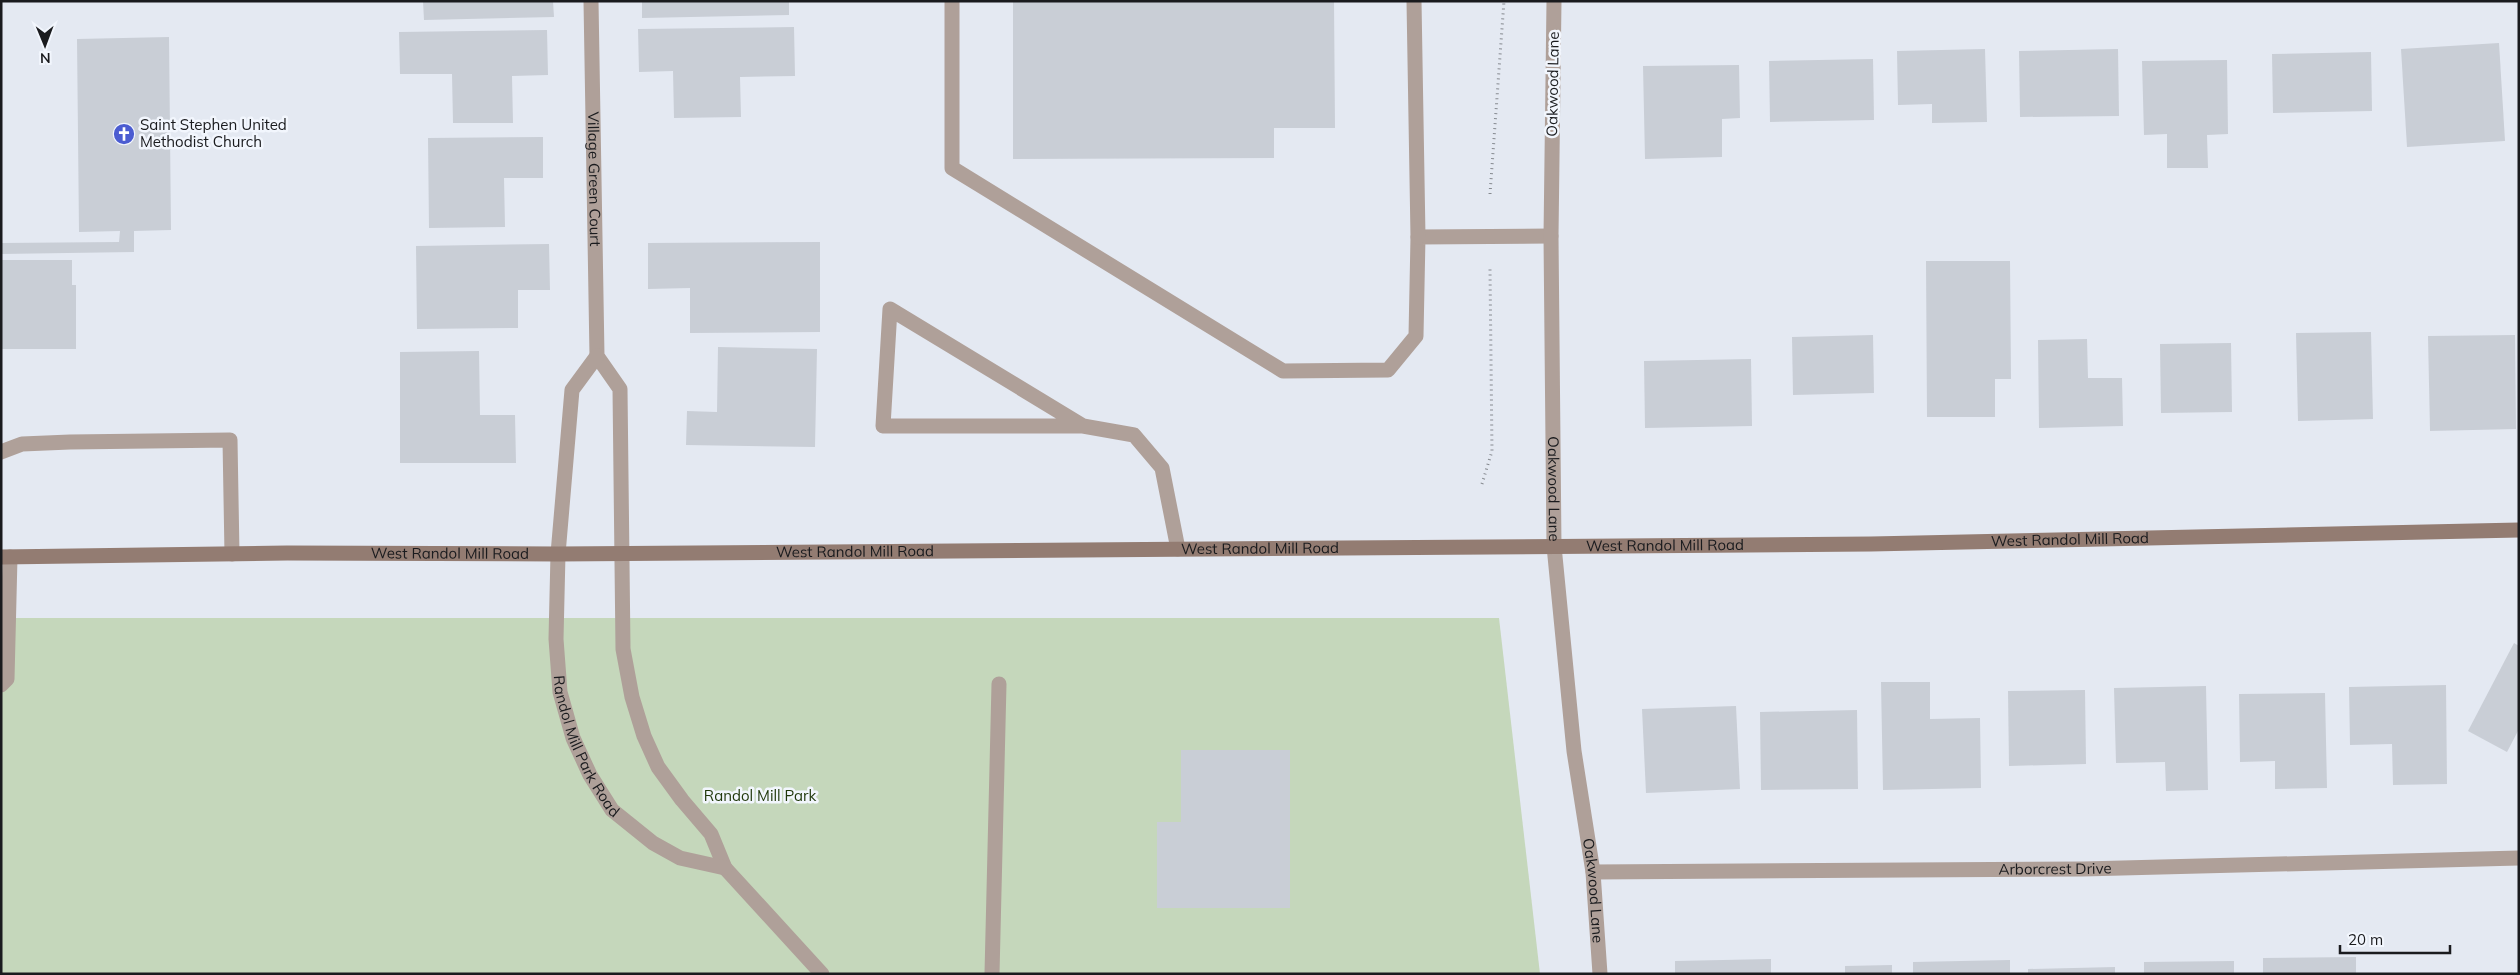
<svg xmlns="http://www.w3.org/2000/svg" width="2520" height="975" font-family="Mulish,sans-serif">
<rect width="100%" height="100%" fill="#e4e9f2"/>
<path fill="#c5d7bb" d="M1,618H1499L1540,974H1Z"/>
<g fill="#c9ced6">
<path d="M423,1H553L554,17L424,20Z"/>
<path d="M642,1H789V15L642,18Z"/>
<path d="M1013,1H1334L1335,128H1274V158L1013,159Z"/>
<path d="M794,27L795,76L740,77L741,117L674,118L673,71L639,72L638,29Z"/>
<path d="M547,30L548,75L512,76L513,123H453L452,74H400L399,32Z"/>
<path d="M169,37L171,230L134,231V252L1,254V243L119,242L120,231L79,232L77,39Z"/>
<path d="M2499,43L2505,141L2407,147L2401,49Z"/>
<path d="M1985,49L1987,122L1932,123V104L1898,105L1897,51Z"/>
<path d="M2118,49L2119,116L2020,117L2019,51Z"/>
<path d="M2371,52L2372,111L2273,113L2272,54Z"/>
<path d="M1873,59L1874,120L1770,122L1769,61Z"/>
<path d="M2227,60L2228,134L2207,135L2208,168H2167V134L2144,135L2142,61Z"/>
<path d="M1739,65L1740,118L1722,119V157L1645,159L1643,66Z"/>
<path d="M543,137V178H504L505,227L429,228L428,138Z"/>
<path d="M820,242V332L690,333V288L648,289V243Z"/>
<path d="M549,244L550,290H518V328L417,329L416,246Z"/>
<path d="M1,260H72V285H76V349H1Z"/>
<path d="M1926,261H2010L2011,379H1995V417H1927Z"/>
<path d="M2371,332L2373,419L2298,421L2296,333Z"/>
<path d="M1873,335L1874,393L1793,395L1792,337Z"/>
<path d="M2515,335L2516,429L2430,431L2428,336Z"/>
<path d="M2087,339L2088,378H2122L2123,426L2039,428L2038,340Z"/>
<path d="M2231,343L2232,412L2161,413L2160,344Z"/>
<path d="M718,347L817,349L815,447L686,445L687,411L717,412Z"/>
<path d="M479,351L480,415H515L516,463H400V352Z"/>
<path d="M1751,359L1752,426L1645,428L1644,361Z"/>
<path d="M2514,643L2519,646V729L2507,752L2468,731Z"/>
<path d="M1881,682H1930V719L1980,718L1981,788L1883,790Z"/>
<path d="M2446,685L2447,784L2393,785L2392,744L2350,745L2349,687Z"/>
<path d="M2206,686L2208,790L2166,791L2165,762L2116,763L2114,688Z"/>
<path d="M2085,690L2086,764L2009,766L2008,691Z"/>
<path d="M2325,693L2327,788L2275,789V761L2240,762L2239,694Z"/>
<path d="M1736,706L1740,789L1646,793L1642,709Z"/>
<path d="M1857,710L1858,789L1761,790L1760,712Z"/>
<path d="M1181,750H1290V908H1157V822H1181Z"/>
<path d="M2356,957V974H2263V958Z"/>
<path d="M1771,959V974H1675V961Z"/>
<path d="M2010,960V974H1913V962Z"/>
<path d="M2234,961V974H2144V962Z"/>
<path d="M1892,965V974H1845V966Z"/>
<path d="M2115,967V974H2028V969Z"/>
</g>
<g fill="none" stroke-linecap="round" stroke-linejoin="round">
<g stroke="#868a90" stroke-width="3" stroke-dasharray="1 4" stroke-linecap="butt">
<path d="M1490,194L1504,1"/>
<path d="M1482,484L1492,451L1490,269"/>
</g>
<g stroke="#afa099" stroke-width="15">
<path d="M952,1V168L1283,371L1388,370L1416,336L1418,237L1551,236"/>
<path d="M1414,1L1418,237"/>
<path d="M1083,426L890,309L883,426H1083L1134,435L1162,468L1178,549"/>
<path d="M1,452L22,444L70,442L230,440L232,554"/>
<path d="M1,685L7,679L10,557"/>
<path d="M992,974L999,684"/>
</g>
<g stroke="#afa099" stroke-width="15">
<path id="s1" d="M591,1L597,356L620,389L623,649L632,697L644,736L658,767L682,800L711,834L725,868L822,974"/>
<path id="s2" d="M597,356L572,390L558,554L556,639L560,692L573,738L590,775L612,810L653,843L680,858L725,868"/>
<path id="s3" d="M1593,872L2083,869L2519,858"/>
</g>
<path stroke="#afa099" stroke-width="15" id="s4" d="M1554,1L1551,236L1554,546L1574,751L1593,872L1600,974"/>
<path stroke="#937c72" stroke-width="15" id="s5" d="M1,557L287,553L558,554L1871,544L2519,530"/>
</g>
<defs>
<g id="church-disc" transform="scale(1.125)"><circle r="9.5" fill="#4b5cd1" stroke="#f2f6fd"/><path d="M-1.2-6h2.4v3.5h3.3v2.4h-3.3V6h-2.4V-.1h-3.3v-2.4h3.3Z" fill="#fff"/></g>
</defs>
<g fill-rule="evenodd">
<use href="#church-disc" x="124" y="134"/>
</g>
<g text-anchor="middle" stroke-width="5" stroke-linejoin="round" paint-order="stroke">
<g font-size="15" fill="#1a1b1e" stroke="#f2f6fd">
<text transform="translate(1553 84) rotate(-89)" y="5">Oakwood Lane</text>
<text dy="5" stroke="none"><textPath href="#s1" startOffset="178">Village Green Court</textPath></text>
<text dy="5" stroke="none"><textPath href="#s4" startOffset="488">Oakwood Lane</textPath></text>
<text dy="5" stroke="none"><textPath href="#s5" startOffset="2069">West Randol Mill Road</textPath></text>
<text dy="5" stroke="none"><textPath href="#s5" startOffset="1664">West Randol Mill Road</textPath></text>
<text dy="5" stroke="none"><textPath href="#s5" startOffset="1259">West Randol Mill Road</textPath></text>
<text dy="5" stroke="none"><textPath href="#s5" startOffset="854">West Randol Mill Road</textPath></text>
<text dy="5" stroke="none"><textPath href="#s5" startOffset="449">West Randol Mill Road</textPath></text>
<text dy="5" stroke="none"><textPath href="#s2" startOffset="405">Randol Mill Park Road</textPath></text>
<text dy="5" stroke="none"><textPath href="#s3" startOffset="462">Arborcrest Drive</textPath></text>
<text dy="5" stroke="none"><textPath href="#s4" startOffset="892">Oakwood Lane</textPath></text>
</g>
<g font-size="15" fill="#1a1b1e" stroke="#f2f6fd" text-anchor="start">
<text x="140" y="130">Saint Stephen United<tspan x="140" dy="17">Methodist Church</tspan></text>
</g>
<g font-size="15" fill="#1f3709" stroke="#f2f6fd">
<text x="760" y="801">Randol Mill Park</text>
</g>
</g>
<rect width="2520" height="975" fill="none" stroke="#1a1b1e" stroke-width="5"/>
<g transform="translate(45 45) rotate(179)" stroke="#f2f6fd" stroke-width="4" paint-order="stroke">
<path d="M0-4L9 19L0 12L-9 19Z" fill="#1a1b1e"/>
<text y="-8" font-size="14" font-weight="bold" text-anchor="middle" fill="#1a1b1e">N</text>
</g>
<path d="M2340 945v8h110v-8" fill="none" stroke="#1a1b1e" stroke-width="2.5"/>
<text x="2348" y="945" font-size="15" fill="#1a1b1e" stroke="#f2f6fd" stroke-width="4" paint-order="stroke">20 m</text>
</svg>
